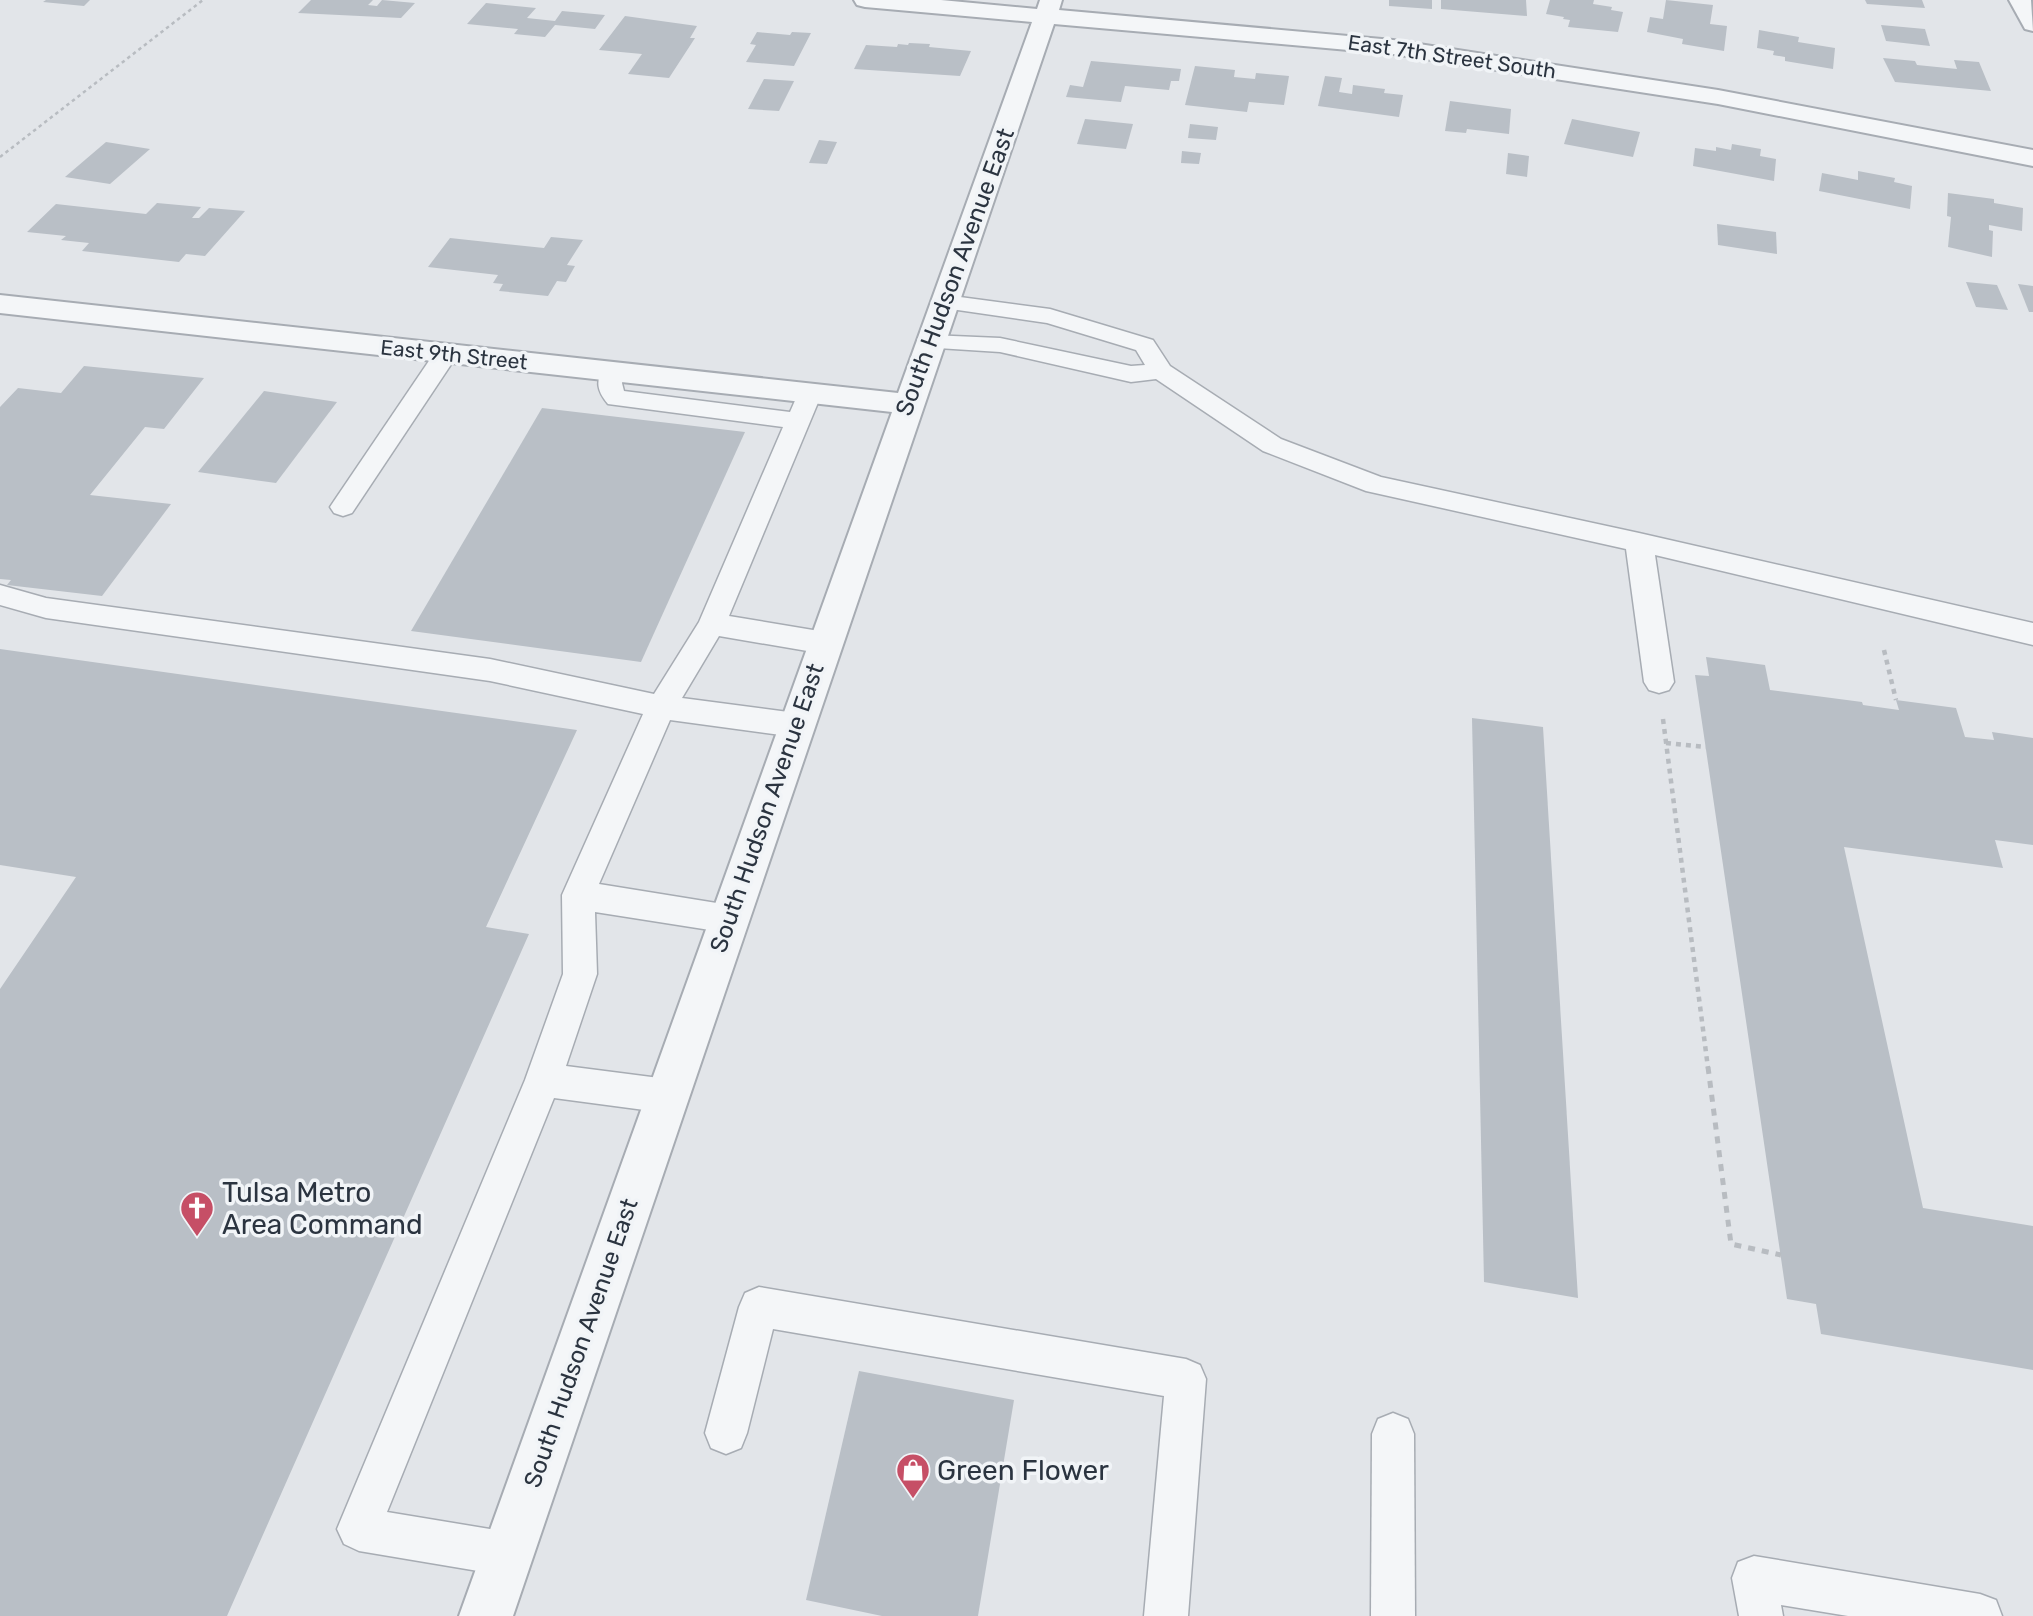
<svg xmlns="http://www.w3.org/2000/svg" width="2033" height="1616" font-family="Rubik,sans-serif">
<rect width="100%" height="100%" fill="#e2e5e9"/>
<g fill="#b9bfc6">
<path d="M46,0H90L84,6L43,2Z"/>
<path d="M311,0H373L368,5L377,6L382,0L415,3L401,18L298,13Z"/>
<path d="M1389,0H1432V9L1389,6Z"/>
<path d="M1441,0H1526L1527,16L1441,9Z"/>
<path d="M1550,0H1594L1593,4L1612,7L1611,10L1623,12L1618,32L1568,27L1570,20L1563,19L1564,17L1546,14Z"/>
<path d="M1666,0L1713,5L1710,24L1727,26L1724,51L1682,44L1683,39L1647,32L1650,17L1663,19Z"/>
<path d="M1865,0H1922L1925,8L1867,4Z"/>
<path d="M486,3L536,8L527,18L555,21L562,11L605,15L595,29L555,25L545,37L514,34L518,29L467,24Z"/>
<path d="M625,16L697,26L690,38H695L669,78L628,74L642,54L599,50Z"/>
<path d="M1881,25L1925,29L1930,46L1886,41Z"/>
<path d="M1759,30L1799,37L1798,42L1835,48L1833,69L1785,61V57L1773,55L1774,51L1757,48Z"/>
<path d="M757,32L790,35L792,32L811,33L794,66L746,62L756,45L750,44Z"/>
<path d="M909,43L930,44L929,47L971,51L960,76L854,69L866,45L897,47L898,44L908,45Z"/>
<path d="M1883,58L1915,61L1917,65L1957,69L1954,60L1979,62L1991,91L1895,82Z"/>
<path d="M1091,61L1181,69L1179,81H1171L1169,90L1125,86L1121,102L1066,97L1070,85L1083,87Z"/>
<path d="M1195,66L1235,70L1234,77L1255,79L1256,73L1289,76L1284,105L1249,102L1247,112L1185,105Z"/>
<path d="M1325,76L1342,78L1339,92L1352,94L1353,85L1385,89L1384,93L1403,95L1399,117L1318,106Z"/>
<path d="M764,79L794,81L779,111L748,109Z"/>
<path d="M1450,101L1511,109L1509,134L1467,129L1466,133L1445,131Z"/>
<path d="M1085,119L1133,124L1126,149L1077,144Z"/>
<path d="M1572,119L1640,132L1633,157L1564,144Z"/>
<path d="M1190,124L1218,127L1216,140L1188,138Z"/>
<path d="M819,140L837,142L827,164L809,163Z"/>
<path d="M106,142L150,149L110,184L65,177Z"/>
<path d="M1732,144L1761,149L1760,156L1776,159L1774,181L1693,166L1695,148L1716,151V147L1731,150Z"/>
<path d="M1182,151L1201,153L1199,164L1181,163Z"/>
<path d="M1508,153L1529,156L1527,177L1506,174Z"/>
<path d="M1858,171L1895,178L1894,182L1912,186L1910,209L1819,191L1822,173L1858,180Z"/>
<path d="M1948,193L1994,199V203L2023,208L2022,231L1989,225V230L1993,231L1992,257L1948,247L1951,217L1947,216Z"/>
<path d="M157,203L201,207L192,218H199L209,208L245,211L205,256L186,254L179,262L82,251L89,243L61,240L66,236L27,232L56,204L146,214Z"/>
<path d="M1717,224L1776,232L1777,254L1718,245Z"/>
<path d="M551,237L583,240L567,265L575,266L566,282L557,281L548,296L499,291L503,284L493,283L498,275L428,267L450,238L544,248Z"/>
<path d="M1966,282L1997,285L2008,310L1976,307Z"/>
<path d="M2018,284L2033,286V312H2029Z"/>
<path d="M84,366L204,378L164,429L145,427L90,495L171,504L102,596L7,585L11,580L0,579V407L18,388L61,393Z"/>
<path d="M264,391L337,402L276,483L198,472Z"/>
<path d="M542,408L745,432L641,662L411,631Z"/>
<path d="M0,649L577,730L486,927L529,934L227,1616H0V989L76,877L0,865Z"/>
<path d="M1706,657L1765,665L1770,690L1862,702L1863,705L1899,710L1896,700L1956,708L1965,737L1994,740L1992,732L2033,738V845L1995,840L2003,868L1844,847L1923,1208L2033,1226V1370L1821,1334L1816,1304L1787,1299L1695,675L1709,676Z"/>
<path d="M1472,718L1543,727L1578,1298L1484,1282Z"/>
<path d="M859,1371L1014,1400L978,1616H882L806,1600Z"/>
</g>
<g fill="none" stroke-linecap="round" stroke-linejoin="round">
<g stroke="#a7acb3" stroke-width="3">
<g id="lane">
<path d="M945,295L1050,309L1153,340L1170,366L1281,439L1381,477L1639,533L2033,623V645L1655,555L1674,682L1669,690L1659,693L1649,690L1644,682L1626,549L1366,491L1263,451L1156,379L1131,382L1000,352L922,347L918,342L922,337L930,335L1000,338L1131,366L1145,365L1136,350L1047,323L937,307L933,302L937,297Z"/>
<path d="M446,347L455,349L458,354L352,513L343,516L334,513L330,507L334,501L437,349Z"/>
<path d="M613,364L622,367L625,372L622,383L624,391L790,412L801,387L810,385L819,387L822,393L729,616L825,632L835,635L839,643L835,651L825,654L719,636L682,698L796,713L807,717L811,725L807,733L796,737L670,720L599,884L729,905L741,909L746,919L741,929L729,933L595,912L597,974L566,1066L667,1079L680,1084L685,1096L680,1108L667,1113L554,1098L387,1512L508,1532L523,1539L530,1554L523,1569L508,1576L359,1551L344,1544L337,1529L525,1080L563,974L562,895L643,714L490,681L46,618L0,605V585L46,598L490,659L654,694L699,622L783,427L608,404C597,391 595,381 604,367Z"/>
<path d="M759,1287L1186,1359L1200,1365L1206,1379L1188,1616H1144L1164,1396L773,1329L747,1433L741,1448L726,1454L711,1448L705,1433L739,1307L745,1293Z"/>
<path d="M1393,1413L1408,1419L1414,1434L1415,1616H1371L1372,1434L1378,1419Z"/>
<path d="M1754,1556L1980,1594L1996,1600L2002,1616H1848L1781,1605L1783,1616H1739L1732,1578L1738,1562Z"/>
</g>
</g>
<g stroke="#a7acb3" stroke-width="4">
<g id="street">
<path d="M854,0H941L1037,9L1040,0H1062L1059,10L1393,40L1718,90L2033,150V166L1718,104L1393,54L1054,24L513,1616H459L892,412L0,313V295L898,393L1032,22L865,7L857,5Z"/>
<path d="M2009,0H2031L2033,31L2025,29Z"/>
</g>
</g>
<path stroke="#b8bcc1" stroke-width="2.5" stroke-dasharray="3.5 3.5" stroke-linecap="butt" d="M0,157L203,0"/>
<g stroke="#b8bcc1" stroke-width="4.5" stroke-dasharray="5 5" stroke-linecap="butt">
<path d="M1884,650L1896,700"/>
<path d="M1663,719L1708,1068"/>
<path d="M1666,743L1706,747"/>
</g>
<path stroke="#b8bcc1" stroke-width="5" stroke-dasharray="7 7" stroke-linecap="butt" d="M1708,1067L1731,1244L1781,1255"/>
<use href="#lane" fill="#f4f6f8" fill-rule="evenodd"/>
<use href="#street" fill="#f4f6f8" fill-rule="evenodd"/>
</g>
<defs>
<g id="church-pin" transform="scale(1.75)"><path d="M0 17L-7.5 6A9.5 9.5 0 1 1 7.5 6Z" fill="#c64f66" stroke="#f1f4f7"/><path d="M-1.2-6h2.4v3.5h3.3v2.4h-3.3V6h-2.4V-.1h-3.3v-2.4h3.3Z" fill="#fff"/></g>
<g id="shop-pin" transform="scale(1.75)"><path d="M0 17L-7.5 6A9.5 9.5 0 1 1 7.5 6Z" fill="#c64f66" stroke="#f1f4f7"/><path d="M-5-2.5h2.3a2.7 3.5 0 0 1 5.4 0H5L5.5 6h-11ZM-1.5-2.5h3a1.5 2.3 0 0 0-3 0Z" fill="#fff"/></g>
</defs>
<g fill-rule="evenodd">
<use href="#church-pin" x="197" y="1208"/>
<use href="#shop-pin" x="913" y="1470"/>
</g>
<g text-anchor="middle" stroke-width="7" stroke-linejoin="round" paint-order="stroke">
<g font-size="21" fill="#2b3440" stroke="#f1f4f7">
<text transform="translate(1452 57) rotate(8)" y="7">East 7th Street South</text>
<text transform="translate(454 355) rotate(6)" y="7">East 9th Street</text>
</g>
<g font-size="24" fill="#2b3440" stroke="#f1f4f7">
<text transform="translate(955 272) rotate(-70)" y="8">South Hudson Avenue East</text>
<text transform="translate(767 808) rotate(-71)" y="8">South Hudson Avenue East</text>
<text transform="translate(581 1343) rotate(-71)" y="8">South Hudson Avenue East</text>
</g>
<g font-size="28" fill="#2b3440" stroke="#f1f4f7" text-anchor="start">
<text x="222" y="1202">Tulsa Metro<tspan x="222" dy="32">Area Command</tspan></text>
<text x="937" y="1480">Green Flower</text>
</g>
</g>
</svg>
